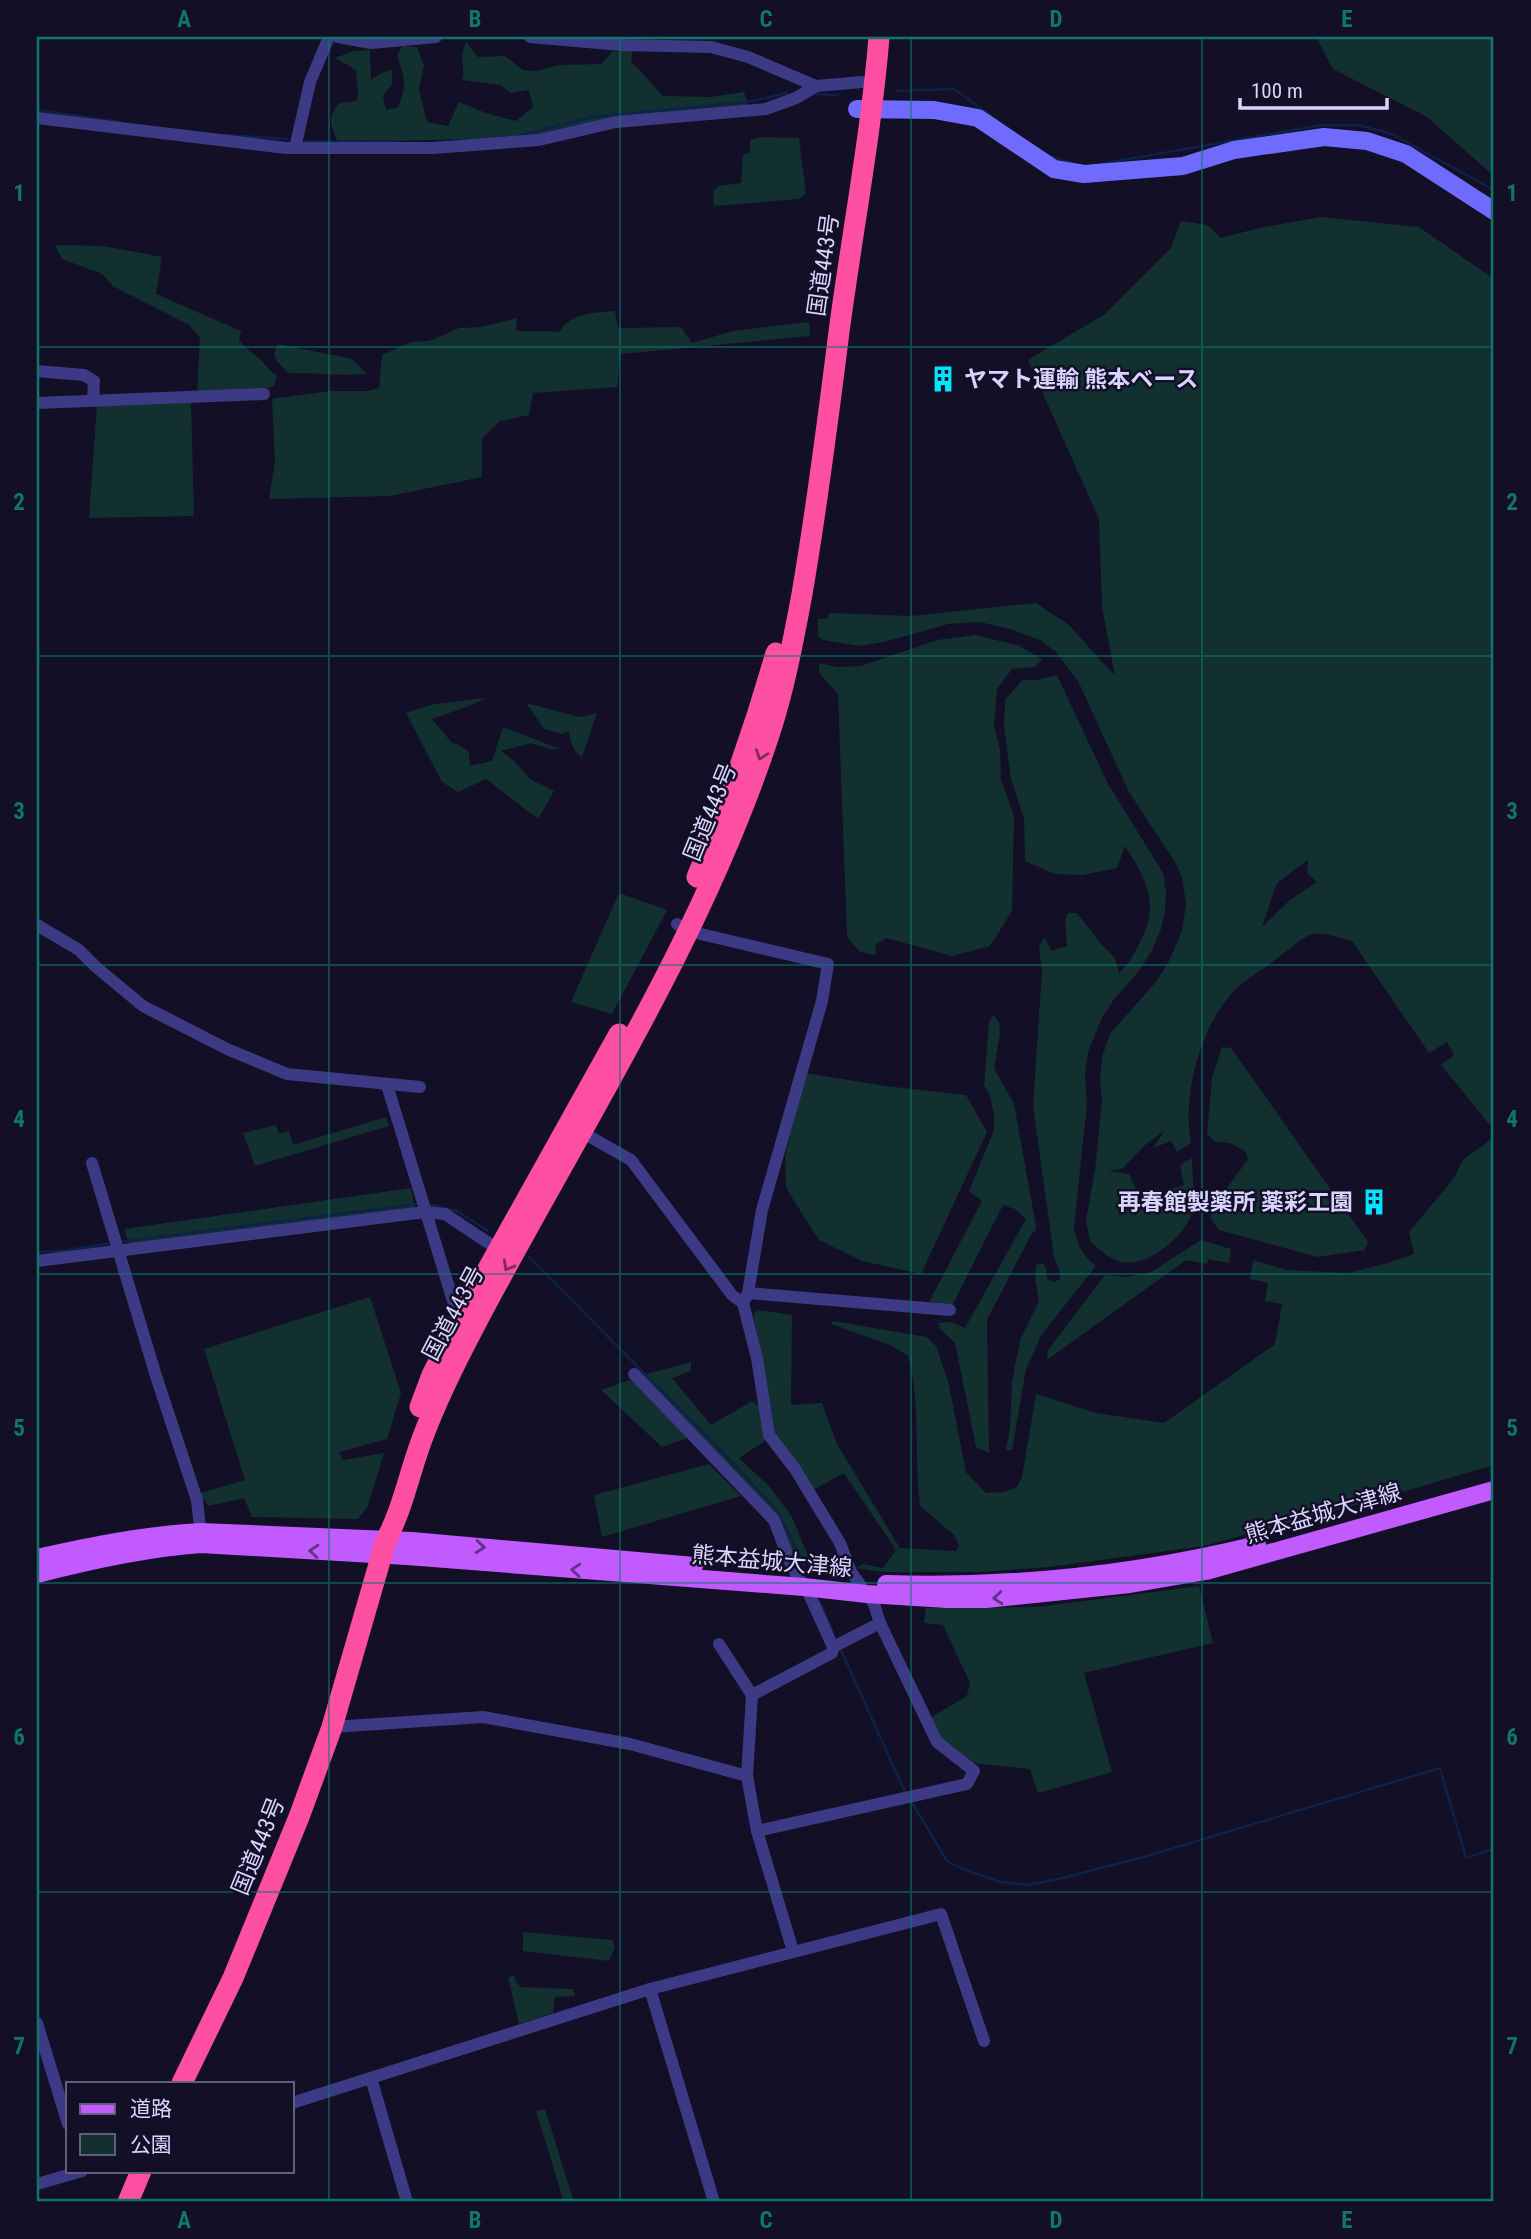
<svg xmlns="http://www.w3.org/2000/svg" width="1531" height="2239" font-family="'Roboto Condensed','Noto Sans JP',sans-serif">
<rect width="100%" height="100%" fill="#130f26"/>
<g fill="#12302f" fill-rule="evenodd">
<path d="M1316,37H1494V176L1427,117L1333,69Z"/>
<path d="M466,42L478,57L505,56L523,70L538,71L559,65L601,64L612,52L632,50L631,61L663,96L711,97L744,92L748,105L537,136L479,139L338,142C330,123 327,120 339,103L356,101L358,93L356,70L335,58L354,51L370,50L371,80L379,74L392,69V84L383,96L386,110L398,107C408,84 404,78 397,55L402,46L417,47L424,65L419,90L427,122L448,126L459,102L486,113L516,121L533,107L529,90L510,93L501,85L462,80C466,64 458,59 466,42Z"/>
<path d="M761,137L799,138L806,193L799,199L714,206L713,191L719,186L741,183L743,155L750,152V140Z"/>
<path d="M1321,217L1419,227L1494,279V1130L1441,1065L1454,1055L1447,1042L1429,1053L1352,941C1342,938 1320,931 1310,935C1301,938 1280,957 1271,963C1259,972 1243,981 1233,992C1200,1028 1182,1096 1191,1143L1177,1152L1171,1141L1153,1148L1164,1131L1146,1144L1122,1169L1108,1171L1129,1174L1140,1198L1184,1185L1180,1165L1192,1158C1192,1173 1196,1198 1192,1212C1186,1236 1147,1268 1121,1262C1109,1259 1099,1249 1090,1241L1086,1220L1095,1170L1102,1101L1100,1079L1102,1057L1110,1034L1154,984L1167,965L1182,931L1186,904L1182,877L1175,862L1129,792L1078,681L1057,653L1040,640L1007,628L979,622L948,624L884,642L858,646L823,640L818,636V619H828L829,613L911,616L1036,603L1069,625L1115,676L1102,607L1099,519L1028,360L1105,314L1171,248L1181,221L1207,225L1221,238L1259,228ZM1308,860L1307,873L1317,882L1290,900L1262,927L1277,883Z"/>
<path d="M55,245L104,246L162,257L156,294L241,331L239,340C246,350 252,352 260,359C267,366 269,371 277,375L274,386L256,391L197,393L200,338L189,325L113,286L102,274L62,259Z"/>
<path d="M615,311L618,328L681,327L692,343L733,331L809,322L810,336L621,354L617,387L533,393L529,415L500,421L482,438V477L390,496L269,499L275,461L272,399L330,391H367L379,388L382,355L411,342L429,341L459,328L482,327L517,318L516,330C531,333 544,330 559,332C572,312 594,313 615,311Z"/>
<path d="M278,344L352,359L367,374C341,376 315,373 288,373L276,360L274,354Z"/>
<path d="M191,402L194,516L89,518L97,403Z"/>
<path d="M976,635L1020,646L1042,660L1035,667L1012,669L997,689L994,725L1000,750L1001,780L1014,816L1012,911L990,946L952,956L886,938L875,945L876,955L860,952L847,937L838,694L819,673V663L837,667L861,666L937,640Z"/>
<path d="M1057,675L1107,782L1163,873L1166,893L1165,912L1161,929L1152,950L1139,971L1114,999L1102,1018L1088,1052L1085,1073L1087,1104L1074,1227C1077,1245 1082,1255 1096,1266L1042,1334L1026,1369L1012,1450H1006L1010,1427L1012,1382L1016,1360L1021,1338L1039,1301L1035,1278L1036,1265L1043,1263L1046,1268L1047,1278L1054,1282L1060,1279V1272L1054,1257L1033,1106L1042,970L1039,948L1044,937L1052,951L1067,946L1065,920L1068,913H1077L1102,945L1115,958L1119,973C1129,964 1134,954 1140,942C1160,904 1147,880 1125,846L1117,868L1083,875L1055,874L1025,861L1024,819L1011,779L1004,727L1005,700L1022,680H1038Z"/>
<path d="M486,698L469,706L432,719L453,744L456,743L469,752L470,766L492,761L503,727L560,749H551L531,743L501,751L514,761L530,779L554,791L538,819L486,779L458,792L442,782L406,713L434,704Z"/>
<path d="M526,703L580,717L597,713L582,757C572,751 571,742 569,732L562,734L544,729Z"/>
<path d="M619,893L667,910L612,1014L571,1002Z"/>
<path d="M993,1015L999,1022L1000,1034L994,1068L1014,1104L1036,1226L1035,1233L1033,1231L987,1320L989,1453L976,1447L955,1343L940,1329L938,1323L951,1322L965,1328L1026,1219L1015,1209L1003,1205L952,1306L929,1302L982,1201L969,1191L994,1130V1116L990,1096L984,1085L989,1022Z"/>
<path d="M1222,1047L1231,1048L1368,1242L1365,1250L1317,1257L1219,1230L1210,1218L1215,1205L1248,1159L1244,1150L1230,1143L1216,1142L1207,1134L1212,1078Z"/>
<path d="M805,1073L886,1086L966,1095L987,1132L921,1274L862,1261L819,1240L786,1188L785,1156Z"/>
<path d="M386,1117L389,1126L255,1166L243,1133L276,1125L279,1134L289,1131L293,1145Z"/>
<path d="M1494,1137V1465L1389,1496L1204,1546L1049,1567L982,1572H882L856,1568L863,1564L883,1568L896,1550L844,1473L813,1490L776,1434L739,1458L770,1487L792,1517L809,1558L794,1560L776,1516L643,1375L691,1362V1371L672,1378L711,1425L752,1401L761,1408L763,1359L753,1315L758,1310L792,1315L791,1405L822,1403L837,1444L900,1548L956,1551L959,1545L954,1535L920,1506C914,1456 921,1404 908,1356L892,1346L831,1324L833,1321L927,1337L936,1346L949,1385L966,1472L986,1493L1004,1492L1017,1487L1022,1477L1036,1394L1096,1413L1164,1423L1275,1344L1282,1304L1265,1301L1268,1283L1250,1279L1253,1260L1287,1270L1348,1273L1388,1263L1414,1254L1409,1232L1454,1178L1463,1160Z"/>
<path d="M411,1188L415,1208L129,1245L124,1229Z"/>
<path d="M1201,1240L1231,1249L1229,1263L1208,1259L1207,1264L1186,1260L1047,1360L1048,1350L1105,1275L1127,1277L1151,1272Z"/>
<path d="M370,1297L401,1393L387,1439L339,1452L343,1460L384,1453L367,1508L358,1519L252,1517L244,1498L208,1506L200,1493L245,1480L204,1349Z"/>
<path d="M630,1380L639,1385L688,1438L662,1447L601,1390Z"/>
<path d="M709,1464L741,1496L602,1537L594,1495Z"/>
<path d="M1199,1586L1213,1643L1084,1673L1112,1772L1038,1793L1030,1769L971,1763L941,1740L930,1718L967,1696L970,1683L943,1625L924,1623L926,1608L1037,1607Z"/>
<path d="M523,1932L612,1940L615,1947L609,1961L523,1951Z"/>
<path d="M514,1976L516,1982L521,1987L573,1989L575,1996L555,1997L553,2013L519,2024L508,1977Z"/>
<path d="M545,2109L574,2202H564L536,2111Z"/>
</g>
<g fill="none" stroke-linecap="round" stroke-linejoin="round">
<g stroke="#0c2248" stroke-width="2.5">
<path d="M896,91L954,89L998,121"/>
<path d="M813,94L838,95"/>
<path d="M37,110L120,122"/>
<path d="M227,135L287,139"/>
<path d="M518,136L592,117L748,102L787,93"/>
<path d="M305,141L396,142"/>
<path d="M1049,156L1076,164"/>
<path d="M1100,164L1322,125H1358L1392,134L1494,190"/>
<path d="M428,1204L457,1211L488,1231"/>
<path d="M119,1242L418,1204"/>
<path d="M37,1252L61,1251L112,1243"/>
<path d="M529,1257L735,1465L778,1512L804,1565"/>
<path d="M820,1602L833,1633"/>
<path d="M840,1648L905,1792"/>
<path d="M911,1801L947,1861L965,1870L1001,1882L1027,1885L1063,1878L1147,1856L1440,1768L1466,1858L1494,1849"/>
</g>
<g stroke="#3d3a85" stroke-width="12">
<path d="M338,37L371,43L436,37"/>
<path d="M530,37L622,45L711,47L748,57L816,86L862,82"/>
<path d="M37,118L286,148H433L539,140L616,122L766,109L796,98L816,86"/>
<path d="M295,148L310,82L329,37"/>
<path d="M37,371L84,375L94,381L93,400"/>
<path d="M37,403L264,394"/>
<path d="M677,924L688,931L828,964L822,1001L762,1210L748,1293L743,1303"/>
<path d="M37,925L79,950L96,967L143,1006L227,1049L287,1074L420,1087"/>
<path d="M387,1085L454,1304L465,1310"/>
<path d="M578,1130L631,1160L732,1295L743,1303L757,1358L769,1435L795,1469L840,1543L851,1572L874,1604L880,1623L937,1742L974,1771L967,1784L757,1831"/>
<path d="M92,1163L156,1376L197,1500L201,1537"/>
<path d="M37,1261L425,1212L445,1214L499,1250"/>
<path d="M748,1293L950,1310"/>
<path d="M634,1374L774,1520L792,1567L810,1596L833,1647"/>
<path d="M719,1644L752,1695"/>
<path d="M332,1727L483,1717L630,1744L747,1776"/>
<path d="M793,1951L757,1831L747,1776L752,1695L832,1653L833,1647L880,1623"/>
<path d="M650,1989L714,2202"/>
<path d="M37,2023L68,2124"/>
<path d="M371,2078L407,2202"/>
<path d="M292,2103L650,1989L941,1914L984,2041"/>
<path d="M37,2184L82,2171"/>
</g>
<path stroke="#6f6bff" stroke-width="18" d="M857,109L934,110L978,118L1054,169L1084,174L1183,166L1234,150L1324,137L1367,141L1406,154L1494,211"/>
<g stroke="#c25bff" stroke-width="18">
<path d="M37,1558C91,1546 145,1535 200,1532L412,1541L694,1566"/>
<path d="M37,1574C91,1560 145,1548 201,1544L407,1556L804,1587L867,1594L947,1599H986L1130,1584L1206,1571L1494,1490"/>
<path d="M886,1584C1012,1588 1135,1575 1257,1545"/>
</g>
<g stroke="#ff4fa3" stroke-width="21">
<path d="M697,877C728,804 754,730 776,653"/>
<path d="M420,1407L432,1375L465,1310L619,1034"/>
<path d="M182,2083L233,1978L299,1817L332,1727L386,1540C404,1506 410,1469 424,1434C438,1397 456,1361 475,1325C577,1131 700,945 769,735C784,690 793,642 802,594C817,507 828,420 839,332C852,233 871,136 879,37"/>
<path d="M128,2202L141,2171"/>
</g>
</g>
<defs><path id="oneway-chevron" d="M-2-3.5L2.5 0L-2 3.5" fill="none" stroke-width="1.6" stroke-linecap="round" stroke-linejoin="round" transform="scale(1.75)"/></defs>
<g stroke="#7d2c5e">
<use href="#oneway-chevron" transform="translate(761 755) rotate(110)"/>
<use href="#oneway-chevron" transform="translate(508 1266) rotate(119)"/>
</g>
<g stroke="#623188">
<use href="#oneway-chevron" transform="translate(480 1547) rotate(5)"/>
<use href="#oneway-chevron" transform="translate(314 1551) rotate(-175)"/>
<use href="#oneway-chevron" transform="translate(576 1570) rotate(-176)"/>
<use href="#oneway-chevron" transform="translate(998 1598) rotate(175)"/>
</g>
<path fill="none" stroke="#0f766e" stroke-width="2" stroke-opacity="0.55" d="M329,37V2202M620,37V2202M911,37V2202M1202,37V2202M37,347H1494M37,656H1494M37,965H1494M37,1274H1494M37,1583H1494M37,1892H1494"/>
<defs>
<g id="building-bare" transform="scale(2.1)"><path d="M-4-6H4V6H1V3H-1V6H-4ZM-2.5-4.3h1.7v1.8h-1.7ZM.8-4.3h1.7v1.8H.8ZM-2.5-1h1.7V.8h-1.7ZM.8-1h1.7V.8H.8Z" fill="#00e5ff" stroke="#130f26" stroke-width="2.5" paint-order="stroke"/></g>
</defs>
<g fill-rule="evenodd">
<use href="#building-bare" x="943" y="379"/>
<use href="#building-bare" x="1374" y="1202"/>
</g>
<g text-anchor="middle" stroke-width="5" stroke-linejoin="round" paint-order="stroke">
<g font-size="23" fill="#d9d4ff" stroke="#130f26">
<text transform="translate(823 265) rotate(-82)" y="8">国道443号</text>
<text transform="translate(710 812) rotate(-68)" y="8">国道443号</text>
<text transform="translate(453 1313) rotate(-62)" y="8">国道443号</text>
<text transform="translate(1323 1513) rotate(-16)" y="8">熊本益城大津線</text>
<text transform="translate(772 1561) rotate(5)" y="8">熊本益城大津線</text>
<text transform="translate(258 1846) rotate(-68)" y="8">国道443号</text>
</g>
<g font-size="23" font-weight="bold" fill="#d9d4ff" stroke="#130f26" text-anchor="start">
<text x="964" y="387">ヤマト運輸 熊本ベース</text>
<text x="1353" y="1210" text-anchor="end">再春館製薬所 薬彩工園</text>
</g>
</g>
<rect width="1531" height="2239" fill="none" stroke="#130f26" stroke-width="77"/>
<rect x="66" y="2082" width="228" height="91" fill="#130f26" stroke="#625e7d" stroke-width="2"/>
<rect x="80" y="2104" width="35" height="10" fill="#c25bff" stroke="#625e7d" stroke-width="2"/>
<text x="130" y="2116" font-size="21" fill="#d9d4ff">道路</text>
<rect x="80" y="2134" width="35" height="21" fill="#12302f" stroke="#625e7d" stroke-width="2"/>
<text x="130" y="2152" font-size="21" fill="#d9d4ff">公園</text>
<path d="M1240 98v10h147v-10" fill="none" stroke="#d9d4ff" stroke-width="3.5"/>
<text x="1251" y="98" font-size="21" fill="#d9d4ff" stroke="#130f26" stroke-width="5" paint-order="stroke">100 m</text>
<rect x="38" y="38" width="1454" height="2162" fill="none" stroke="#0f766e" stroke-width="2.5"/>
<g font-size="23" text-anchor="middle" font-weight="bold" fill="#0f766e">
<text x="184" y="27">A</text>
<text x="475" y="27">B</text>
<text x="766" y="27">C</text>
<text x="1056" y="27">D</text>
<text x="1347" y="27">E</text>
<text x="19" y="201">1</text>
<text x="1512" y="201">1</text>
<text x="19" y="510">2</text>
<text x="1512" y="510">2</text>
<text x="19" y="819">3</text>
<text x="1512" y="819">3</text>
<text x="19" y="1127">4</text>
<text x="1512" y="1127">4</text>
<text x="19" y="1436">5</text>
<text x="1512" y="1436">5</text>
<text x="19" y="1745">6</text>
<text x="1512" y="1745">6</text>
<text x="19" y="2054">7</text>
<text x="1512" y="2054">7</text>
<text x="184" y="2228">A</text>
<text x="475" y="2228">B</text>
<text x="766" y="2228">C</text>
<text x="1056" y="2228">D</text>
<text x="1347" y="2228">E</text>
</g>
</svg>
